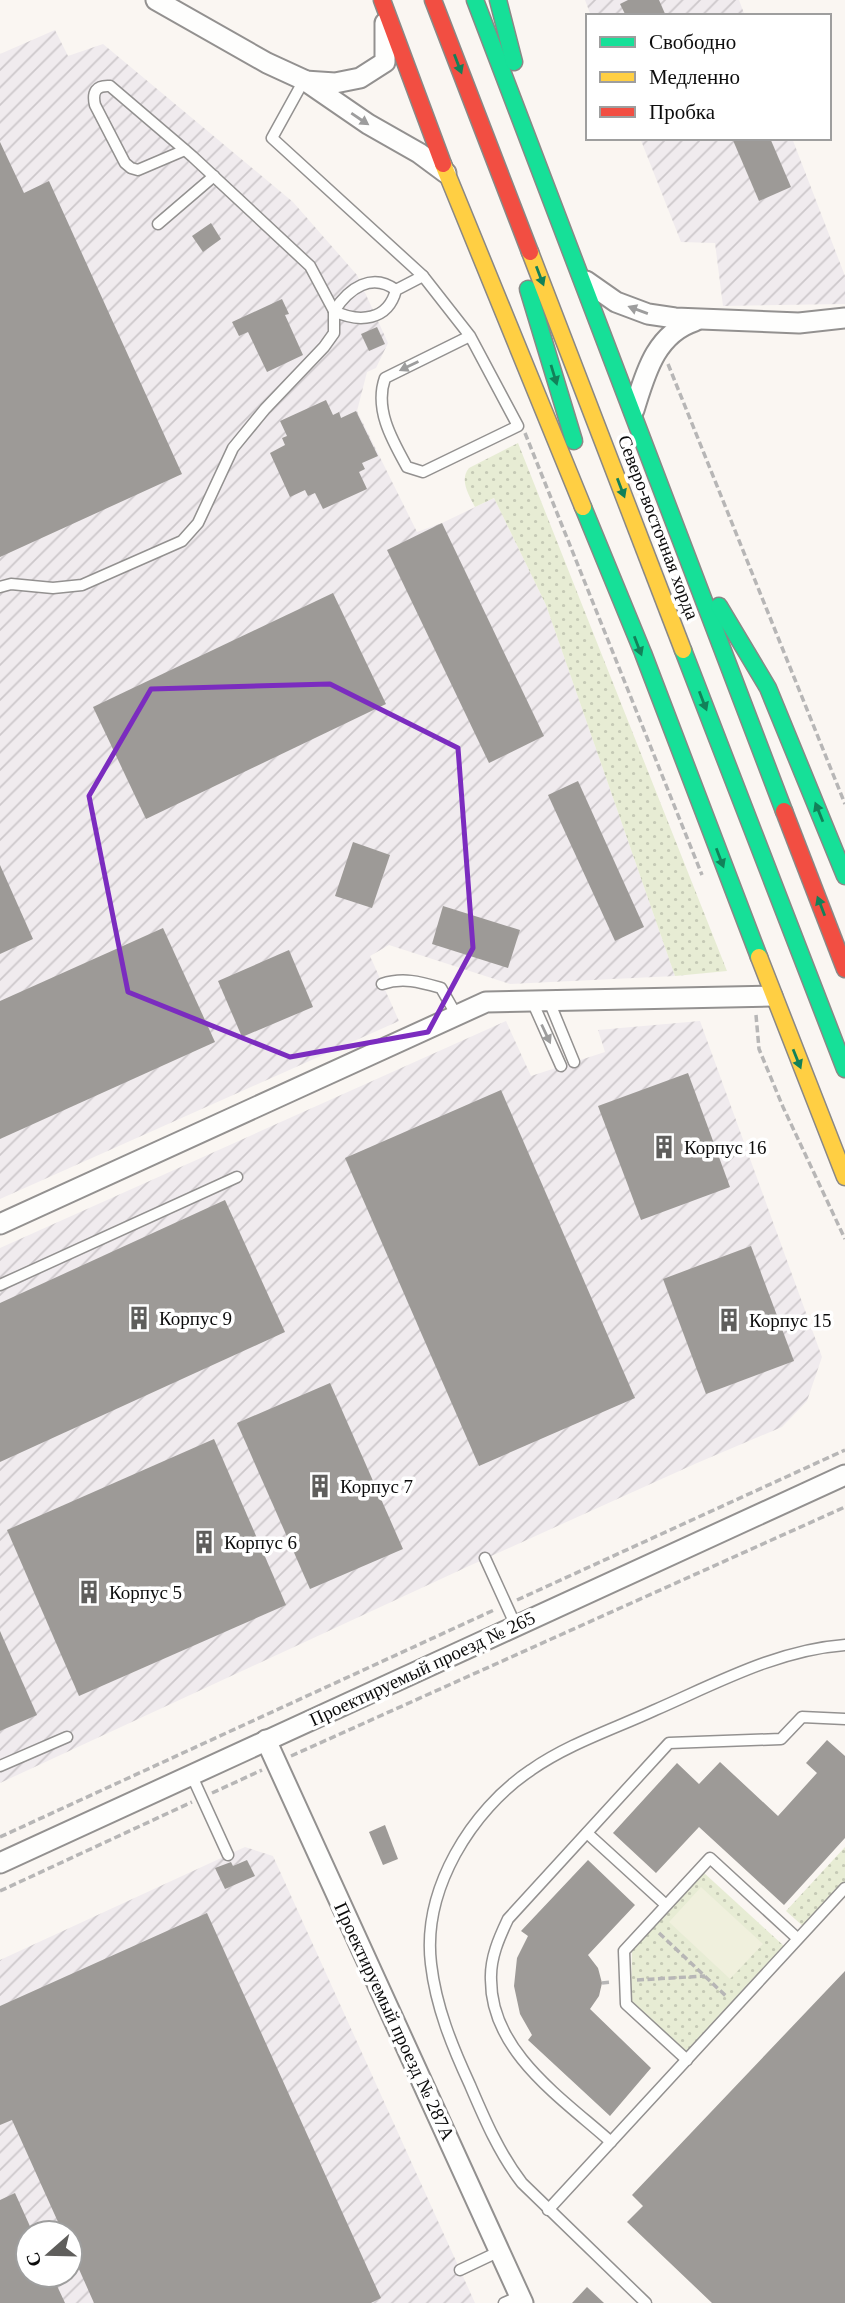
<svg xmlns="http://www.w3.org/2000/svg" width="845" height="2303" font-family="'Times New Roman',serif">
<defs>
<pattern id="industrial-furrows" width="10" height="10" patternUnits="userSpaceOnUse" patternTransform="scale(1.75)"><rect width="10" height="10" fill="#f0ebee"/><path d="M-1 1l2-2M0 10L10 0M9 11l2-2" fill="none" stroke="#cdc8cb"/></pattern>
<pattern id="grass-dots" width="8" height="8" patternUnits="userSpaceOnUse" patternTransform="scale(1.75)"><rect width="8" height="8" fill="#e7ecd4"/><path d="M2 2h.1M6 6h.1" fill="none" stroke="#c5c9b5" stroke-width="1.8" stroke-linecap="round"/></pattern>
</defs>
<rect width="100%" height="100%" fill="#faf6f2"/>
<g fill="url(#industrial-furrows)" fill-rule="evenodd">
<path d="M585,0H739L745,16H591Z"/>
<path d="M55,30L68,56L103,44L293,202L357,275L388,343L376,368L367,372L357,411L417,532L442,523L494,498L546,605L675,976L510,984L389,945L370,956L399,1021L0,1199V54Z"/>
<path d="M640,138H792L845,276V304L723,306L715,243L681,242Z"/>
<path d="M506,1021L531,1076L605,1052L598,1030L700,1021L822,1357L807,1401L782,1427L697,1463L469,1566L0,1783V1248Z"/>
<path d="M245,1847L273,1856L475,2303H0V1960ZM28,2233H70V2275H28Z"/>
</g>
<g fill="url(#grass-dots)">
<path d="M518,443L727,971L675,976L546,605L494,498L475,507C469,495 459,480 469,468Z"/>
<path d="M845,1847V1883L804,1927L786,1911Z"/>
<path d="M703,1872L784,1946L686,2054L631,2001L632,1950Z"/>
</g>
<path fill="#f0f0dd" d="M701,1887L763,1944L730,1979L669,1922Z"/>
<g fill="#9d9a97">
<path d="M628,0H659L666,16H626L620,4Z"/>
<path d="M732,138H770L791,187L759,201Z"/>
<path d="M0,142L24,193L49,181L182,474L0,557Z"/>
<path d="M211,223L221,239L203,252L192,236Z"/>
<path d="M282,299L289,314L285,315L303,355L267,372L248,332L239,336L232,322Z"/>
<path d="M377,327L385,344L369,351L361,334Z"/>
<path d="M326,400L333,415L339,412L341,418L356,411L378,456L362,463L365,469L359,472L367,489L323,509L315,493L308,496L305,490L290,497L270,453L285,445L282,438L287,436L280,421Z"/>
<path d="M442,523L544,736L489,763L387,550Z"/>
<path d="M333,593L386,704L146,819L93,707Z"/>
<path d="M578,781L644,927L615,941L548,795Z"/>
<path d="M353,842L390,855L372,908L335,896Z"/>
<path d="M0,865L33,939L0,954Z"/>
<path d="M443,906L520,930L508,968L432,944Z"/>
<path d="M163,928L215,1042L0,1139V1001Z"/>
<path d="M289,950L313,1007L242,1037L218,981Z"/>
<path d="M688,1073L730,1187L641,1220L598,1106Z"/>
<path d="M501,1090L635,1398L479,1466L345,1158Z"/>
<path d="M225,1200L285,1332L0,1462V1303Z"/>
<path d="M751,1246L794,1361L706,1394L663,1279Z"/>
<path d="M330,1383L403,1549L310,1589L237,1423Z"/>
<path d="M214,1439L286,1605L79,1696L7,1530Z"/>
<path d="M0,1631L37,1715L0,1731Z"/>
<path d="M827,1740L845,1756V1838L784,1905L699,1827L656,1873L613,1833L677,1763L699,1784L720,1762L778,1816L817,1773L806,1763Z"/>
<path d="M385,1825L398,1859L383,1865L369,1832Z"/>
<path d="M247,1860L255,1876L225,1889L215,1868L231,1862L233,1866Z"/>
<path d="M588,1860L635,1905L588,1955L598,1968L602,1983L599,1996L590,2009L651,2068L610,2116L528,2040L532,2035L520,2014L514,1986L517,1958L528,1936L521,1931Z"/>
<path d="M207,1913L381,2298L371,2303H94L70,2249V2233H63L12,2120L0,2125V2006Z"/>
<path d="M845,1971V2303H712L627,2222L643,2206L632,2195Z"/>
<path d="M15,2193L33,2233H28V2275H52L65,2303H0V2200Z"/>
<path d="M587,2287L604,2303H572Z"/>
</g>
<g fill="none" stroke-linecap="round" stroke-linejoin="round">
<g stroke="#939190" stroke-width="13">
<g id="lane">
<path d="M304,80L272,138L423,276L470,336L518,426L423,472L407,467C392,440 374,409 385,378L470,336"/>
<path d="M185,150L138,170L131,168L125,163L95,105C92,92 96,85 110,86L185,150L193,157L310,266L334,311"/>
<path d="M158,224L214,176"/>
<path d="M334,311C349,288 372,272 396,290"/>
<path d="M0,587L11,584L53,588L82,585L182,541L198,523L233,448L265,409L324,347L334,333V311C359,323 388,321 396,290L423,276"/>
<path d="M382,984C403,977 420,982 441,988L457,1016"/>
<path d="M532,1001L561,1066"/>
<path d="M549,1001L574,1062"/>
<path d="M0,1285L237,1177"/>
<path d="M485,1558L516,1626"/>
<path d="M0,1766L67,1737"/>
<path d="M191,1774L228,1855"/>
<path d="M587,1833L666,1905"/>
<path d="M687,2060L626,2004L624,1951L710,1858L797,1938"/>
<path d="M611,2142C563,2099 491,2052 491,1980C490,1958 499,1938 508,1919L669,1743L781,1739L802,1717L845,1719"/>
<path d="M548,2210L845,1888"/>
<path d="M460,2270L500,2251"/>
<path d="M504,2303L520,2296"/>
<path d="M646,2303L522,2183C499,2153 485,2120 470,2085C452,2046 436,2007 431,1964C422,1890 471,1810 531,1770C568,1744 614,1729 655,1710C717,1683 777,1650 845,1645"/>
</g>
</g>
<g stroke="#939190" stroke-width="23">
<g id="street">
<path d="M156,0L267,63L304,80L368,124L419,153L446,173"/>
<path d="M305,81L335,83L360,78L385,62V23"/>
<path d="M586,281L616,302L648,314L675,318L799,323L845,318"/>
<path d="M634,410C645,375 655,334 695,321"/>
<path d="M0,1224L486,1002L772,996"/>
<path d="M266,1740L523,2303"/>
<path d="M0,1863L845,1475"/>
</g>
</g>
<g stroke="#8a8886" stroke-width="19">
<g id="fast">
<path d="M475,0L784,811"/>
<path d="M498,0L514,62"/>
<path d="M528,289L574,441"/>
<path d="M583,507L643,653L759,957"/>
<path d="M719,606L768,688L845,876"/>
<path d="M683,650L845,1069"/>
</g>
</g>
<g stroke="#8a8886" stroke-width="19">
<g id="slow">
<path d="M443,164L583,507"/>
<path d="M530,252L683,650"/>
<path d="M759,957L845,1177"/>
</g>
</g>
<g stroke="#8a8886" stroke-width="19">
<g id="jam">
<path d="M382,0L443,164"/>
<path d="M433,0L530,252"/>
<path d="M784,811L845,969"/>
</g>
</g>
<g stroke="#b7b6b6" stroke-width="3.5" stroke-dasharray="7 3.5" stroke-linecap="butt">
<path d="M668,364L845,804"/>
<path d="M525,433L702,875"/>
<path d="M756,1015L759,1049L783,1107L845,1239"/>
<path d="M517,1600L845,1450"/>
<path d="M291,1756L845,1507"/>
<path d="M212,1793L262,1770"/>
<path d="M0,1837L494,1610"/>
<path d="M0,1891L192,1802"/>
<path d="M659,1933L727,1997"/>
<path d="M637,1980L705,1976"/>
<path d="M602,1983L612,1982"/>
</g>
<use href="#lane" stroke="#fefefd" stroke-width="10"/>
<use href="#street" stroke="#fefefd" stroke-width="19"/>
<use href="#fast" stroke="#16e098" stroke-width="16"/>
<use href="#slow" stroke="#ffcf43" stroke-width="16"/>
<use href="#jam" stroke="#f24e42" stroke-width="16"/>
</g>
<defs><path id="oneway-solid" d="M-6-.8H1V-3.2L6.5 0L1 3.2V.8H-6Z" transform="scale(1.75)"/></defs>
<g fill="#128159">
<use href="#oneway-solid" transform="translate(458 64) rotate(69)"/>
<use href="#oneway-solid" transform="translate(540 276) rotate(69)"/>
<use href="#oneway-solid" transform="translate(554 375) rotate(73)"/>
<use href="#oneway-solid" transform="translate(621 488) rotate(69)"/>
<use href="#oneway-solid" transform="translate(638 646) rotate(69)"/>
<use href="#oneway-solid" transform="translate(703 701) rotate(69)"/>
<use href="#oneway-solid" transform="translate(819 812) rotate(-112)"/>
<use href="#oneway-solid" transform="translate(720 858) rotate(69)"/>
<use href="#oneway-solid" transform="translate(821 906) rotate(-111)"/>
<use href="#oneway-solid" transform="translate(797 1059) rotate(68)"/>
</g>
<g fill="#9d9d9d">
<use href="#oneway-solid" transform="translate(360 119) rotate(34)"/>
<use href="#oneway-solid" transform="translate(638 310) rotate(-160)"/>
<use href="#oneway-solid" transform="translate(409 366) rotate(154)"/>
<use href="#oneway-solid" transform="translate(546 1034) rotate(65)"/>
</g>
<path fill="none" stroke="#7b2cbf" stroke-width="5" stroke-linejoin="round" d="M330,684L458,748L473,948L428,1032L290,1057L128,992L89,796L151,689Z"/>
<defs>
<g id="building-bare" transform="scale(1.89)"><path d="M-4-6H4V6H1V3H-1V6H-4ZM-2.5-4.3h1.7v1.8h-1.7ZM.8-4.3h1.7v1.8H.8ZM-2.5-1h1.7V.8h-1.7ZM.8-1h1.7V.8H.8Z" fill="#5f5e5c" stroke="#fff" stroke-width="2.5" paint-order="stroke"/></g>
</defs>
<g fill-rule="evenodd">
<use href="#building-bare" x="664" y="1147"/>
<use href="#building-bare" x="139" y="1318"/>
<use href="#building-bare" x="729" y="1320"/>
<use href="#building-bare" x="320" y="1486"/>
<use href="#building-bare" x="204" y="1542"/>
<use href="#building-bare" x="89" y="1592"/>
</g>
<g text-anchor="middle" stroke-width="7" stroke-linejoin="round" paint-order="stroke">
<g font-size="19" fill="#0c0c0c" stroke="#fff">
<text transform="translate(659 527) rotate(69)" y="7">Северо-восточная хорда</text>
<text transform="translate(422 1668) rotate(-25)" y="7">Проектируемый проезд № 265</text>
<text transform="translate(395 2021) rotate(65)" y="7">Проектируемый проезд № 287А</text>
</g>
<g font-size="19" fill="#0c0c0c" stroke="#fff" text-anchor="start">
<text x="684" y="1154">Корпус 16</text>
<text x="159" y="1325">Корпус 9</text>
<text x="749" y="1327">Корпус 15</text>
<text x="340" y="1493">Корпус 7</text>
<text x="224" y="1549">Корпус 6</text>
<text x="109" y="1599">Корпус 5</text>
</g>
</g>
<rect x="586" y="14" width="245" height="126" fill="#ffffff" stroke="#9e9e9e" stroke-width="2"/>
<rect x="600" y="37" width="35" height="10" fill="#16e098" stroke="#9e9e9e" stroke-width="2"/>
<text x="649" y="49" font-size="21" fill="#0c0c0c">Свободно</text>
<rect x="600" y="72" width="35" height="10" fill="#ffcf43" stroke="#9e9e9e" stroke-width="2"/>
<text x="649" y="84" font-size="21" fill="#0c0c0c">Медленно</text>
<rect x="600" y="107" width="35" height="10" fill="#f24e42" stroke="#9e9e9e" stroke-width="2"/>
<text x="649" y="119" font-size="21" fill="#0c0c0c">Пробка</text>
<g transform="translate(49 2254) rotate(250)"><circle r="33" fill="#ffffff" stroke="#9e9e9e" stroke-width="2"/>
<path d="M0-5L12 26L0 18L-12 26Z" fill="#5f5e5c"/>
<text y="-10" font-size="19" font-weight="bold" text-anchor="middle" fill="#0c0c0c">С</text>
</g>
</svg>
